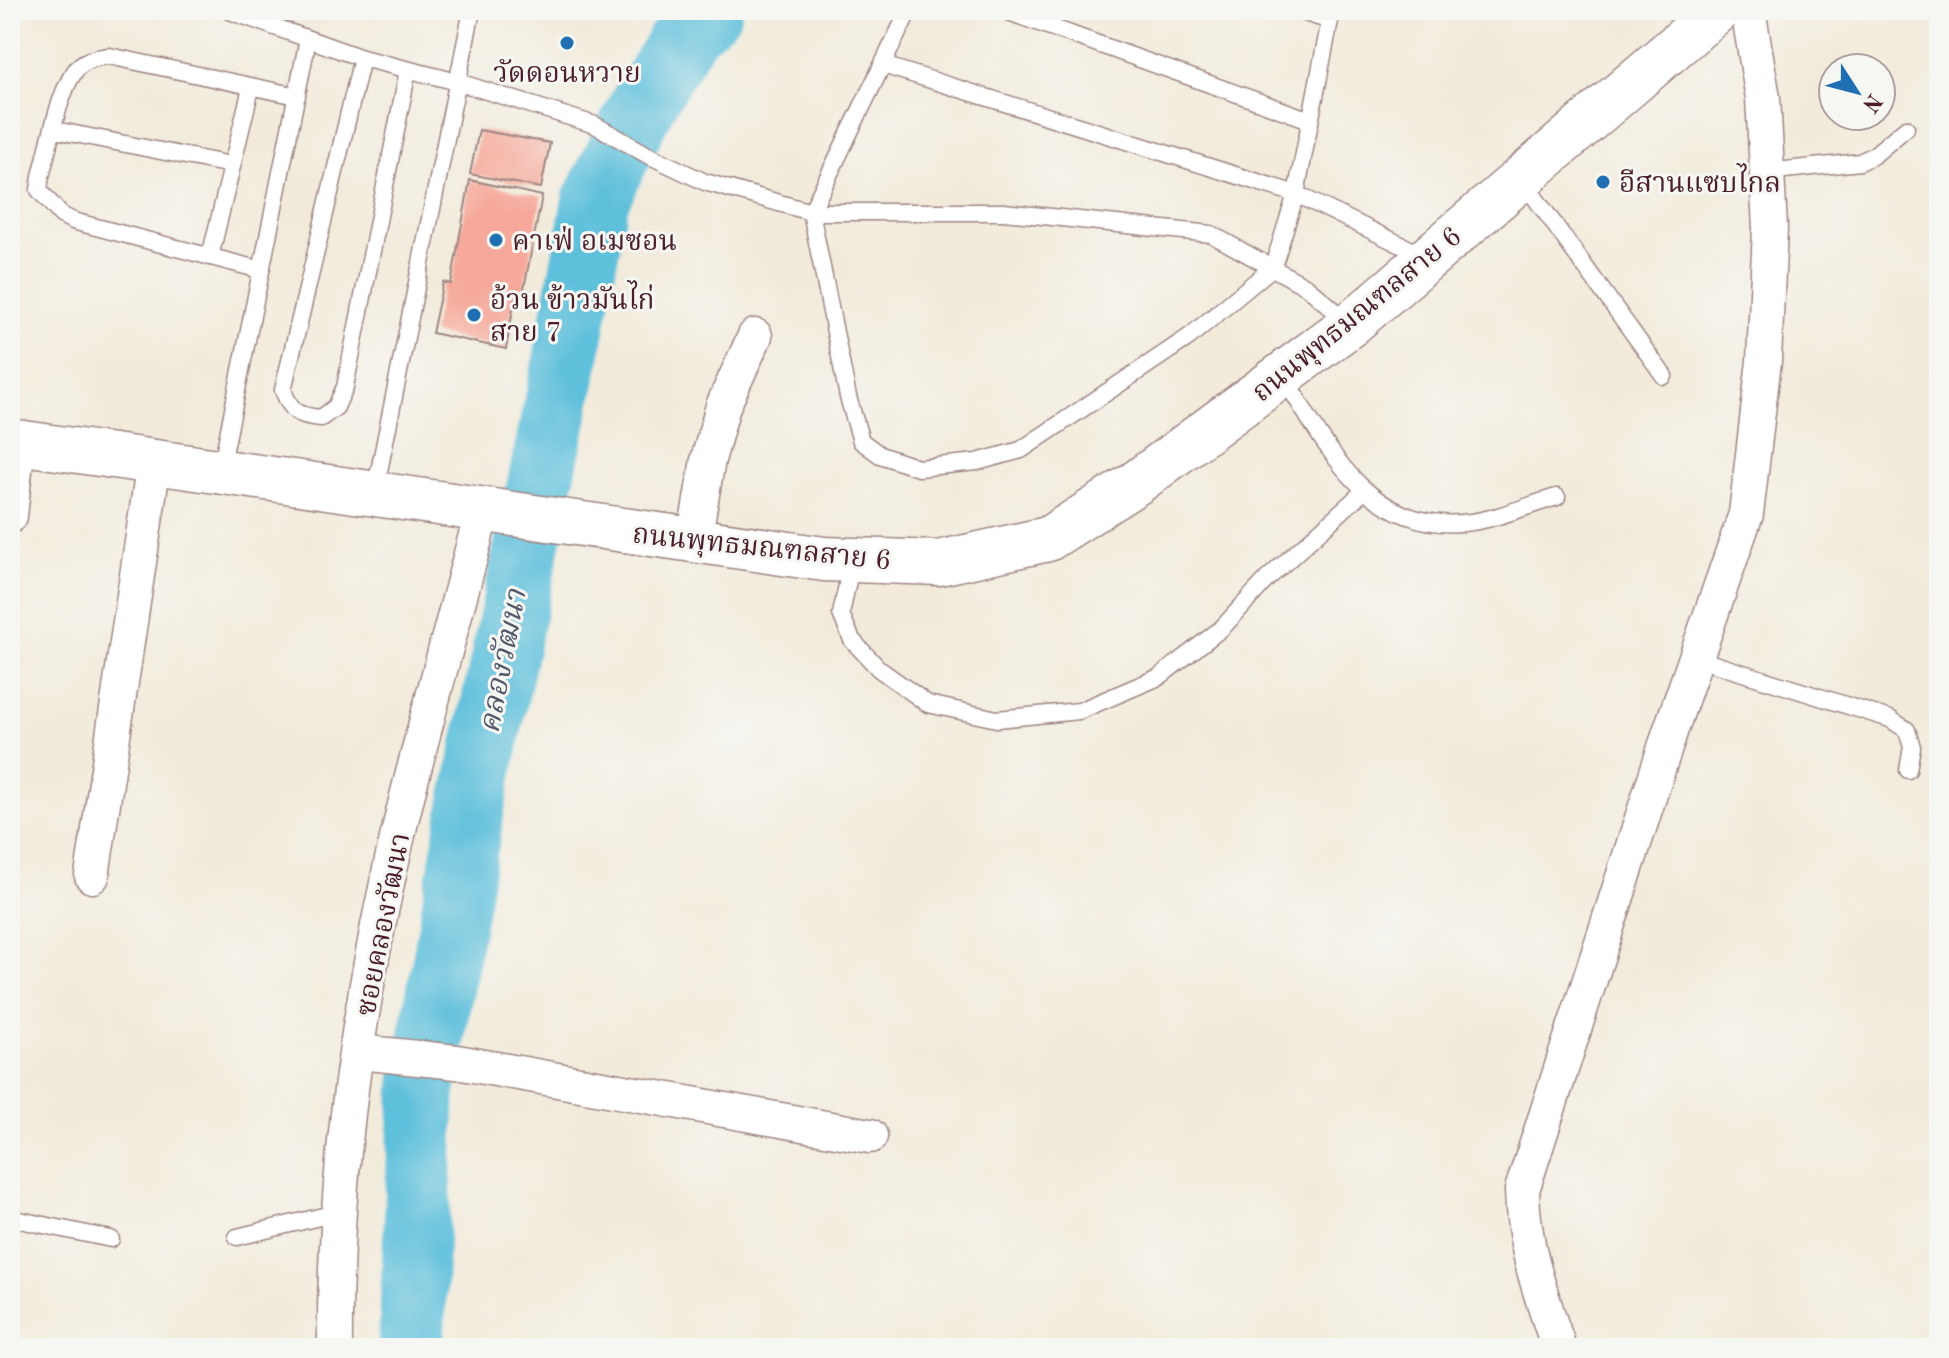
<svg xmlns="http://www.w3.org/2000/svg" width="1949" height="1358" font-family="'Old Standard TT','Noto Serif Thai',serif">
<rect width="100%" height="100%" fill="#f6f6f2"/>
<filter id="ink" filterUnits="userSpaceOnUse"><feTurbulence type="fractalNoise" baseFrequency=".0125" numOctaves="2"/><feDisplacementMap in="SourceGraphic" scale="16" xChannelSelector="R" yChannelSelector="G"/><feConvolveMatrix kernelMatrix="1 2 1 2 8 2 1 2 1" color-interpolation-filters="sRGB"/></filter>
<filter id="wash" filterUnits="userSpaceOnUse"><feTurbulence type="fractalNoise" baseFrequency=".006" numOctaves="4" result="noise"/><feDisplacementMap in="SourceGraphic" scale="32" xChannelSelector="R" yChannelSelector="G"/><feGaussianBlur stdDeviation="1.8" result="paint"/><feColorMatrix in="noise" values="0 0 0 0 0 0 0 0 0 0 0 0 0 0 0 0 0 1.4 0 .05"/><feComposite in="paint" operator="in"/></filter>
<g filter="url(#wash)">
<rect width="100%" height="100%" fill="#f2ebdb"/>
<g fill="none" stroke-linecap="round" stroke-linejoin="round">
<path stroke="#5ec0dc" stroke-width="66" d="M411,1348L423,1086L472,808L566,361L595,202L644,101L688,29L709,10"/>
</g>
<g id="blocks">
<g fill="#f6a99a">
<path d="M479,130L550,143L541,188L470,174Z"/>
<path d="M470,180L542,196L522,299L515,298L506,349L432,333L443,282L451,284Z"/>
</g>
</g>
</g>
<g filter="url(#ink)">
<use href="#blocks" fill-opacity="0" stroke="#9e8583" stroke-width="2"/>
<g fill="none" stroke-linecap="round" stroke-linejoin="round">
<g stroke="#9e8583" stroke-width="19">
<g id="lane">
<path d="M227,10L362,58L458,82L595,125L646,154L705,182L811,212H1004L1211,234L1307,287L1349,323"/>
<path d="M1003,10L1310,120"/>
<path d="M1296,10L1330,21"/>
<path d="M1332,10L1296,194L1424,256"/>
<path d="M362,58L283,390C291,412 298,416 321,418L336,407L345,387L408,70"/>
<path d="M883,65L1296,194L1273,267L1189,337L1021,450L977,462L918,468L880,455L861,441L848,397L811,212L909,10"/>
<path d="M55,130L231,165"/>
<path d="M1767,172L1860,162L1874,155L1906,128"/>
<path d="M1523,181L1664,376"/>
<path d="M210,257L251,88"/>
<path d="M261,270L73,221L61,215L39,190L41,176C49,147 58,94 75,71C83,59 96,58 109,56L297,96"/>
<path d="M1283,376C1326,445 1366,530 1462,523C1493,521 1528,505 1557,497"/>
<path d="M221,469L308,39"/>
<path d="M375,491L472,10"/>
<path d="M852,561L841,614L852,640L879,669L928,704L997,719L1079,711L1159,677L1222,628L1267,579L1364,491"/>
<path d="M1695,658L1890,719L1907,730L1912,747L1908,770"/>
<path d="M10,1218L111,1239"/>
<path d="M237,1237L340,1212"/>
</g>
</g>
<g stroke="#9e8583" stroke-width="37">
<g id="street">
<path d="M10,516L18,442"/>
<path d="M694,540L708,460L723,406L755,336"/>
<path d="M92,876L154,462"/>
<path d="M359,1052L457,1062L870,1136"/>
<path d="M335,1348C333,1170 361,986 403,813C428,711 457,610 483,508"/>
<path d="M1559,1348C1541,1295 1523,1247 1522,1190L1671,729L1746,514L1764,361L1770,228L1763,98L1748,10"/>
</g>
</g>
<g stroke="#9e8583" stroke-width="47">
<path id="secondary" d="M10,441L824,559L939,563L1048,539L1136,483L1351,324L1718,10"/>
</g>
<use href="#lane" stroke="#fff" stroke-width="16"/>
<use href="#street" stroke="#fff" stroke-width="34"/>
<use href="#secondary" stroke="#fff" stroke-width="44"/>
</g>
</g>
<g fill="#1f6fb2" stroke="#f6f6f2" stroke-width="3">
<circle cx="567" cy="43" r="8"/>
<circle cx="1603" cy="182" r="8"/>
<circle cx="496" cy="240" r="8"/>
<circle cx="474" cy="315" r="8"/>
</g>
<g text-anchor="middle" stroke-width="6" stroke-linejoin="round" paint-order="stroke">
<g font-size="28" fill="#4a1f2b" stroke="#f6f6f2" text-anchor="start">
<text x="567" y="82" text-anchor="middle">วัดดอนหวาย</text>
<text x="1619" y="192">อีสานแซบไกล</text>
<text x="512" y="250">คาเฟ่ อเมซอน</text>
<text x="490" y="309">อ้วน ข้าวมันไก่<tspan x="490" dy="32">สาย 7</tspan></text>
</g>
<g font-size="28" fill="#4a1f2b" stroke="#f6f6f2">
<text transform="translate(1356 313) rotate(-39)" y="10">ถนนพุทธมณฑลสาย 6</text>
<text transform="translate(762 546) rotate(6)" y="10">ถนนพุทธมณฑลสาย 6</text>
<text transform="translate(382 924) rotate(-79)" y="10">ซอยคลองวัฒนา</text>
</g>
<g font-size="30" font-style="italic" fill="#515769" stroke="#f6f6f2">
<text transform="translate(502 661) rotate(-79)" y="10">คลองวัฒนา</text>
</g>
</g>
<rect width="1949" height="1358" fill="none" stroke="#f6f6f2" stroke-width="40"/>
<g transform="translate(1857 92) rotate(126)"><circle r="38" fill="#f6f6f2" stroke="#b1a0a2" stroke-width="2"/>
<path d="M0-6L14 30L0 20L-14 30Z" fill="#1f6fb2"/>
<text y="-12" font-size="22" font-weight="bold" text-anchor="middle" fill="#4a1f2b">N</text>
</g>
</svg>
